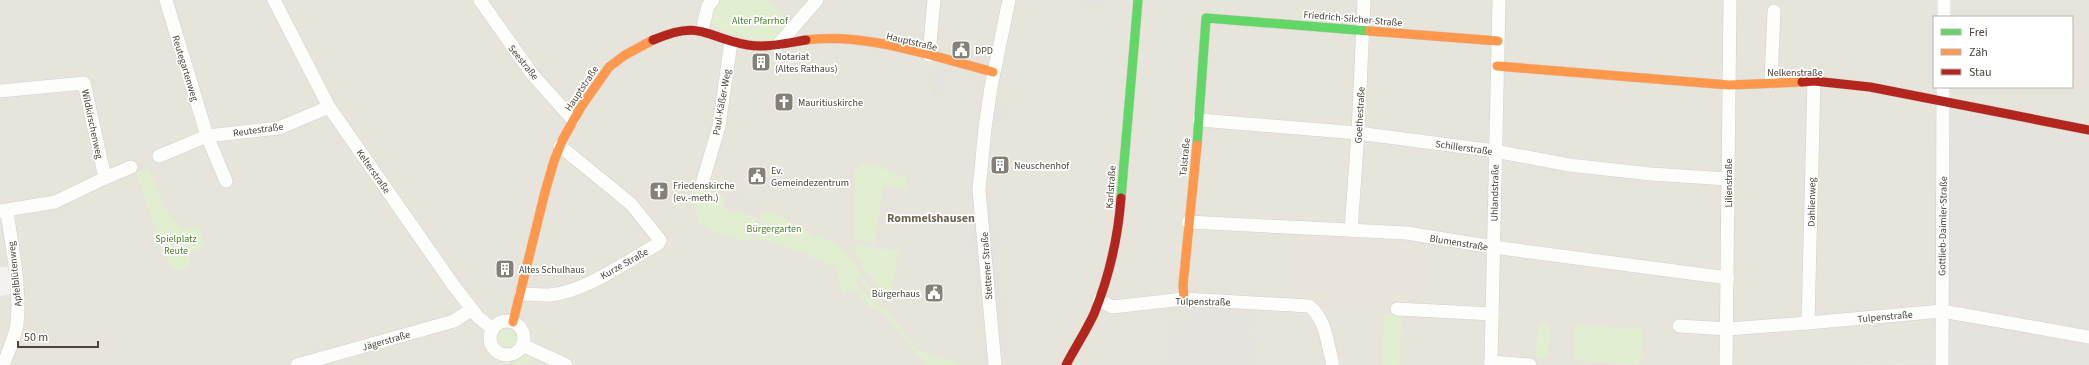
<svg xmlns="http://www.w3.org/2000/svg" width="2089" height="365" font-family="'Source Sans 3',sans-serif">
<rect width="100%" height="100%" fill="#f4f2ee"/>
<path fill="#e7e4dc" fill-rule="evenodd" d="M0,0H2089V132L1944,362L1852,365H0V296L11,294L9,267H0ZM1934,17H2072V87H1934Z"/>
<path fill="#e6e2de" d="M1944,105L2089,132V365H1858L1944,362Z"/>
<path fill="#eae5da" d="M1299,237L1412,246L1409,306L1296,298Z"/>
<g fill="#e1eecf">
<path d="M718,0H770L790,22L775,41C754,40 725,36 709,22L712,7Z"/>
<path d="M863,164H872L907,178L906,189L883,185L875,243L855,240L854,171Z"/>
<path d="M148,168L167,210L183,230L200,228L205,245L189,253L190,267L175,271L164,255L136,173Z"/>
<path d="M700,187L724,196L726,198L723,208L757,218L749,242L717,233L699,223L692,200L697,189Z"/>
<path d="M763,211L788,219L787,224L804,229L815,236L806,254L755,237Z"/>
<path d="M817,234L843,248L861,274L855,284L867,295L869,294L876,305L885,306L917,350L960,365H926L881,311L871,309L854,291L842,295L835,266L806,255Z"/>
<path d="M856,245L898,251L890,305L856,257Z"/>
<path d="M863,277L881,302L878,304L860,279Z"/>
<path d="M1384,314L1402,315L1399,365H1382Z"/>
<path d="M1538,323L1550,324L1548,358H1536Z"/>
<path d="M1574,325L1643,329L1642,354L1638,365L1574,360Z"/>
<circle cx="507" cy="339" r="10"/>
<path d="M523,355L530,357L529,361L519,364L511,363Z"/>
</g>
<g fill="#e6e3df">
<path d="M1080,0H1105V6L1080,3Z"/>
<path d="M974,49L985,52L983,69L971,66Z"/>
<path d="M935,67L946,70L942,98L931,97Z"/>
<path d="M978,85L991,87L989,102L1005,104L1003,124L986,122L987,111L975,109Z"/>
<path d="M729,193L762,203L758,215L725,206Z"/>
<path d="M972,199H990L1009,359L995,360L989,365H984L982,347L993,345L990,323L978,324Z"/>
<path d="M1196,305L1253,308L1248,340L1254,341L1251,365H1165L1173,320L1190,322L1192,311Z"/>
</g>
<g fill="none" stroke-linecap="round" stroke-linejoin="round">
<g stroke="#d2d0cb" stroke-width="14">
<g id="street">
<path d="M166,0L207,136L226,181"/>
<path d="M274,0L329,107L454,286L478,317L493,329"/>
<path d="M480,0L532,74L573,120"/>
<path d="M1944,17V0"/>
<path d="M702,31L708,6L713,0"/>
<path d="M777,46L817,0"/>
<path d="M929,55L934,0"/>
<path d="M1771,82L1774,11"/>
<path d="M0,91L84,83L105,178L55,202L0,211"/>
<path d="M1199,120L1358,133L1495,151L1569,165L1651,174L1728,179"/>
<path d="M159,156L207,136L279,128L329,107"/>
<path d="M105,178L131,167"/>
<path d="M702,184L719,126L731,42"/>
<path d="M1188,222L1407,233L1493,247L1728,278"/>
<path d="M1351,230L1358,133L1364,0"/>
<path d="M521,294C530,294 540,295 549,295C585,292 627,261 658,244L660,240L631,204L560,146"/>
<path d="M1099,300L1112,307L1184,299L1309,306C1327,320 1327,344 1333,365"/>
<path d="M1397,309L1492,314"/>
<circle cx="507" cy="338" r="17"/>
<path d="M1808,323L1814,81"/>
<path d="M1679,326L1728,329L1808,323L1942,311L2089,337"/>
<path d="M522,345L566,365"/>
<path d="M1491,362L1499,0"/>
<path d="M3,365C8,352 15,338 17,324C21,287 12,248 7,212"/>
<path d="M297,365L454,321L472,309"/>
<path d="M995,365L979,190L985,128L991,87L1009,0"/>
<path d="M1491,365V362L1530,365"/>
<path d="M1726,365L1730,0"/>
<path d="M1942,365L1943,87"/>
</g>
</g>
<g stroke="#d3cfc5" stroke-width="10">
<g id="fast">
<path d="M1197,145L1206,18L1369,31"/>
<path d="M1121,198L1138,0"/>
</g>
</g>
<g stroke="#d3cfc5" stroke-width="10">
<g id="slow">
<path d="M1369,31L1498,41"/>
<path d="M806,40C866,32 935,57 993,72"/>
<path d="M1497,66L1729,85L1802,82"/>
<path d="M1184,299L1183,285L1197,145"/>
<path d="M513,322L545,192L554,161L563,139L581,107L609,67L625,55L653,40"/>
</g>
</g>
<g stroke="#d3cfc5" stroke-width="10">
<g id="jam">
<path d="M653,40C702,19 704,37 748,45C767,48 787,43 806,40"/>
<path d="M1802,82L1814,81L1870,87L2089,130"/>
<path d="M1066,365C1075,348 1086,331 1094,314C1109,277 1118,238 1121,198"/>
</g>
</g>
<use href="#street" stroke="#fdfdfc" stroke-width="13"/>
<use href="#fast" stroke="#63d668" stroke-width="9"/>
<use href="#slow" stroke="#ff974d" stroke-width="9"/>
<use href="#jam" stroke="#b3261e" stroke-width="9"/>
</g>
<defs>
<g id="civic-square" transform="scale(1)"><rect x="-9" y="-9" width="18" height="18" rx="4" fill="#868178" stroke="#fff"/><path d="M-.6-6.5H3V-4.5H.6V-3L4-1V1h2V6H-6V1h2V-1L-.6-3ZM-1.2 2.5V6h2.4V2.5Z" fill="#fff"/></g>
<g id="building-square" transform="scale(1)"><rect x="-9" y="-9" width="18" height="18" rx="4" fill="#868178" stroke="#fff"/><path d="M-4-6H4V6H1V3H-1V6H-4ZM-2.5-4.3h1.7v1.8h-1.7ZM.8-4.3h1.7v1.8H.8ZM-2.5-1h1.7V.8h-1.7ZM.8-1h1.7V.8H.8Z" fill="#fff"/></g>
<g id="church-square" transform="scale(1)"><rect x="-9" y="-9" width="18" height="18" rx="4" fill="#868178" stroke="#fff"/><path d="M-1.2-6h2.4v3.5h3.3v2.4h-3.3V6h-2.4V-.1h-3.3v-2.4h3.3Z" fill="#fff"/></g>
</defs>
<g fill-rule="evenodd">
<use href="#civic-square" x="961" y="50"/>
<use href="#building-square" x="761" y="62"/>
<use href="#church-square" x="784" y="102"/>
<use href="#building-square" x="1000" y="165"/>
<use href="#civic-square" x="757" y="176"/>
<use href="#church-square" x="659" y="191"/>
<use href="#building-square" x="505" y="269"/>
<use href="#civic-square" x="934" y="293"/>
</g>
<g text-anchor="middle" stroke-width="3.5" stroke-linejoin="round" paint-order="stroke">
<g font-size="10" fill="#4b4439" stroke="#fff">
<text transform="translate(1353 18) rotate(5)" y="4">Friedrich-Silcher-Straße</text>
<text transform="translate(912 41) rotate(13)" y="4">Hauptstraße</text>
<text transform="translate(524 62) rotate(51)" y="4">Seestraße</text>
<text transform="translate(186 68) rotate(73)" y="4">Reutegartenweg</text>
<text x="1795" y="76">Nelkenstraße</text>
<text transform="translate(581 88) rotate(-56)" y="4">Hauptstraße</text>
<text transform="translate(721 102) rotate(-80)" y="4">Paul-Käßer-Weg</text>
<text transform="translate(1359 115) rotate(-87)" y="4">Goethestraße</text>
<text transform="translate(93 124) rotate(78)" y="4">Wildkirschenweg</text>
<text transform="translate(258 129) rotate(-8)" y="4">Reutestraße</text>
<text transform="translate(1464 147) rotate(8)" y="4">Schillerstraße</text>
<text transform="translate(1184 157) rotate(-84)" y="4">Talstraße</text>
<text transform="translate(374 171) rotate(55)" y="4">Kelterstraße</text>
<text transform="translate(1728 183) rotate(-90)" y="4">Lilienstraße</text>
<text transform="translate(1110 187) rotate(-86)" y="4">Karlstraße</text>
<text transform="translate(1494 193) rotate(-89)" y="4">Uhlandstraße</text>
<text transform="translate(1811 202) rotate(-89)" y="4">Dahlienweg</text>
<text transform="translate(1942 226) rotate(-89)" y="4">Gottlieb-Daimler-Straße</text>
<text transform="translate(1459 242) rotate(9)" y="4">Blumenstraße</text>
<text transform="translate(624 263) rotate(-29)" y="4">Kurze Straße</text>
<text transform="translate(986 266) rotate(-94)" y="4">Stettener Straße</text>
<text transform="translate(14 274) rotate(-96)" y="4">Apfelblütenweg</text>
<text transform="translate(1203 301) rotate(1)" y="4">Tulpenstraße</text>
<text transform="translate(1885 316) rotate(-5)" y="4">Tulpenstraße</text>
<text transform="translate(386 340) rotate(-16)" y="4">Jägerstraße</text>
</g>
<g font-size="10" fill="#4a7f2a" stroke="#fff">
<text x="760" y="24">Alter Pfarrhof</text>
<text x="774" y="232">Bürgergarten</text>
<text x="176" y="242">Spielplatz<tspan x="176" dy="12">Reute</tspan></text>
</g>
<g font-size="10" fill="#4b4439" stroke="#fff" text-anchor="start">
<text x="975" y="54">DPD</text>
<text x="775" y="60">Notariat<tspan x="775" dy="12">(Altes Rathaus)</tspan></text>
<text x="798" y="106">Mauritiuskirche</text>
<text x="1014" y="169">Neuschenhof</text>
<text x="771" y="174">Ev.<tspan x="771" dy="12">Gemeindezentrum</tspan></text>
<text x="673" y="189">Friedenskirche<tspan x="673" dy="12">(ev.-meth.)</tspan></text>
<text x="519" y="273">Altes Schulhaus</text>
<text x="920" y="297" text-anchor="end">Bürgerhaus</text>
</g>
<g font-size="12" font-weight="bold" fill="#6e6250" stroke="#fff">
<text x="931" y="222">Rommelshausen</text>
</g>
</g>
<rect x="1933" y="16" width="140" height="72" fill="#ffffff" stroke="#b7b4b0"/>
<rect x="1941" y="29" width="20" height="6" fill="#63d668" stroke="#b7b4b0"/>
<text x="1969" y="36" font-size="12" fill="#4b4439">Frei</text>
<rect x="1941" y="49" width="20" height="6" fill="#ff974d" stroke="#b7b4b0"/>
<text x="1969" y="56" font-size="12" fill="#4b4439">Zäh</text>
<rect x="1941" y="69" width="20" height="6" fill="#b3261e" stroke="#b7b4b0"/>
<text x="1969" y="76" font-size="12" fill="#4b4439">Stau</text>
<path d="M18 341v6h80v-6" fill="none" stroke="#4b4439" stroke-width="2"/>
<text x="24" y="341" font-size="12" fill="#4b4439" stroke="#ffffff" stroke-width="3" paint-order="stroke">50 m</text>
</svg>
